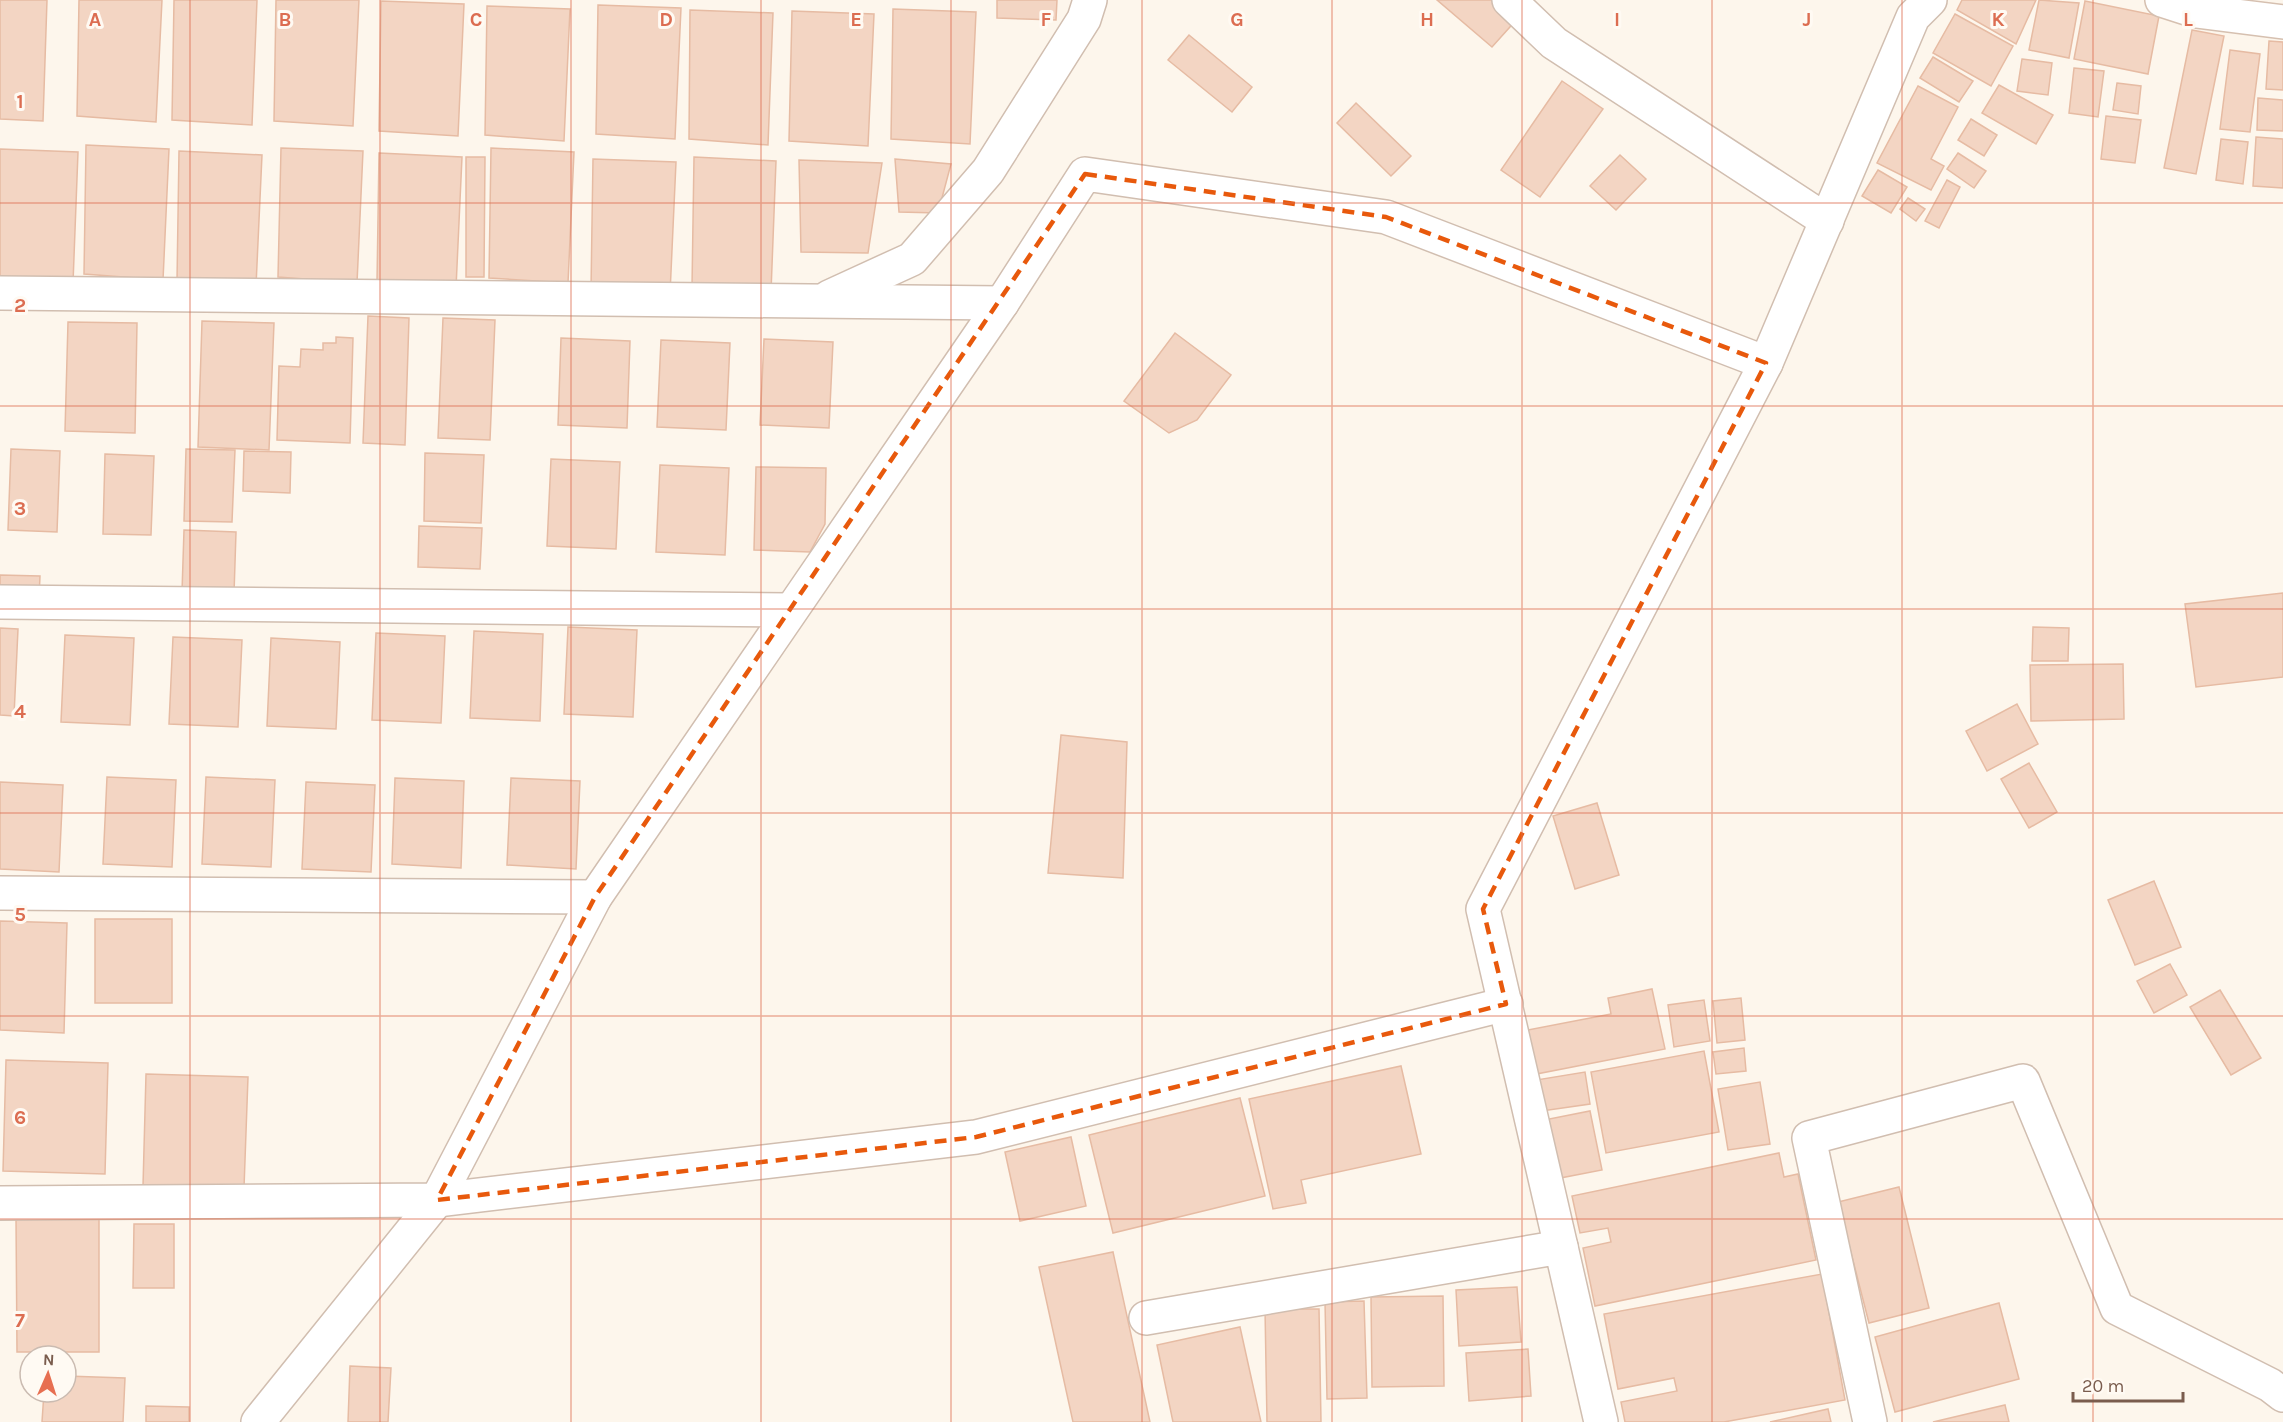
<svg xmlns="http://www.w3.org/2000/svg" width="2283" height="1422" font-family="Karla,sans-serif">
<rect width="100%" height="100%" fill="#fdf6ec"/>
<g fill="#f3d5c3" stroke="#e6bba3" stroke-width="1.5">
<path d="M0,0H47L43,121L0,119Z"/>
<path d="M79,0H162L156,122L77,116Z"/>
<path d="M174,0H257L252,125L172,120Z"/>
<path d="M276,0H359L353,126L274,121Z"/>
<path d="M997,0H1057L1056,20L997,18Z"/>
<path d="M1437,0H1497L1518,18L1492,47Z"/>
<path d="M1962,0H2036L2016,44L1957,10Z"/>
<path d="M2039,0L2079,3L2069,58L2029,50Z"/>
<path d="M381,1L464,4L458,136L379,131Z"/>
<path d="M2085,1L2159,16L2148,74L2074,59Z"/>
<path d="M598,5L681,8L675,139L596,134Z"/>
<path d="M487,6L570,9L564,141L485,135Z"/>
<path d="M893,9L976,12L970,144L891,139Z"/>
<path d="M690,10L773,13L768,145L689,139Z"/>
<path d="M792,11L874,14L868,146L789,141Z"/>
<path d="M1955,14L2013,46L1991,86L1933,53Z"/>
<path d="M2192,30L2224,36L2196,174L2164,168Z"/>
<path d="M1189,35L1252,87L1232,112L1168,60Z"/>
<path d="M2269,41L2283,42V90L2266,89Z"/>
<path d="M2230,50L2260,54L2250,132L2220,129Z"/>
<path d="M1933,57L1973,81L1959,102L1920,78Z"/>
<path d="M2022,59L2052,63L2048,95L2017,91Z"/>
<path d="M2074,68L2104,71L2098,117L2069,113Z"/>
<path d="M1562,81L1603,109L1540,197L1501,170Z"/>
<path d="M2117,83L2141,86L2138,114L2113,110Z"/>
<path d="M1999,85L2053,115L2036,144L1982,113Z"/>
<path d="M1918,86L1958,107L1931,159L1944,166L1931,190L1877,163Z"/>
<path d="M2258,98L2283,100V131L2257,130Z"/>
<path d="M1356,103L1411,156L1391,176L1337,123Z"/>
<path d="M2106,116L2141,120L2135,163L2101,159Z"/>
<path d="M1971,119L1997,135L1984,156L1958,140Z"/>
<path d="M2256,137L2283,139V188L2253,186Z"/>
<path d="M2221,139L2248,142L2243,184L2216,180Z"/>
<path d="M86,145L169,149L163,280L84,274Z"/>
<path d="M281,148L363,151L357,283L278,277Z"/>
<path d="M491,148L574,152L568,283L489,278Z"/>
<path d="M0,149L78,152L73,283L0,279Z"/>
<path d="M179,151L262,155L256,286L177,281Z"/>
<path d="M379,153L462,157L456,288L377,282Z"/>
<path d="M1958,153L1986,171L1974,188L1947,169Z"/>
<path d="M1620,155L1646,179L1616,210L1590,186Z"/>
<path d="M466,157H485L484,277H466Z"/>
<path d="M694,157L776,161L771,292L692,287Z"/>
<path d="M593,159L676,162L670,294L591,289Z"/>
<path d="M895,159L951,164L938,213L899,212Z"/>
<path d="M799,160L882,163L868,253L801,252Z"/>
<path d="M1878,170L1907,187L1891,213L1862,196Z"/>
<path d="M1947,180L1960,187L1939,228L1925,221Z"/>
<path d="M1908,198L1925,209L1916,221L1900,209Z"/>
<path d="M368,316L409,318L405,445L363,443Z"/>
<path d="M443,318L495,320L490,440L438,438Z"/>
<path d="M202,321L274,323L269,450L198,447Z"/>
<path d="M68,322L137,323L135,433L65,431Z"/>
<path d="M1175,333L1231,375L1197,420L1169,433L1124,401Z"/>
<path d="M336,337L353,338L350,443L277,440L279,366L300,367L301,349L323,350V343H336Z"/>
<path d="M561,338L630,341L627,428L558,425Z"/>
<path d="M764,339L833,342L829,428L760,425Z"/>
<path d="M661,340L730,343L726,430L657,427Z"/>
<path d="M11,449L60,451L57,532L8,530Z"/>
<path d="M186,449L235,450L232,522L184,521Z"/>
<path d="M244,451L291,452L290,493L243,491Z"/>
<path d="M425,453L484,455L481,523L424,521Z"/>
<path d="M105,454L154,456L151,535L103,534Z"/>
<path d="M551,459L620,462L616,549L547,546Z"/>
<path d="M660,465L729,468L725,555L656,552Z"/>
<path d="M756,467L826,468L825,524L810,552L754,550Z"/>
<path d="M419,526L482,528L480,569L418,567Z"/>
<path d="M184,530L236,532L234,594L182,592Z"/>
<path d="M0,575L40,576L39,598L0,597Z"/>
<path d="M2283,593V677L2196,687L2185,604Z"/>
<path d="M568,627L637,630L633,717L564,714Z"/>
<path d="M2033,627L2069,628L2068,661H2032Z"/>
<path d="M0,628L18,629L14,716L0,715Z"/>
<path d="M474,631L543,634L540,721L470,718Z"/>
<path d="M376,633L445,636L441,723L372,720Z"/>
<path d="M65,635L134,638L130,725L61,722Z"/>
<path d="M173,637L242,640L238,727L169,724Z"/>
<path d="M271,638L340,642L336,729L267,726Z"/>
<path d="M2123,664L2124,719L2031,721L2030,665Z"/>
<path d="M2017,704L2038,744L1987,771L1966,731Z"/>
<path d="M1061,735L1127,742L1123,878L1048,873Z"/>
<path d="M2029,763L2057,812L2029,828L2001,779Z"/>
<path d="M107,777L176,780L172,867L103,864Z"/>
<path d="M206,777L275,780L271,867L202,864Z"/>
<path d="M395,778L464,781L461,868L392,864Z"/>
<path d="M511,778L580,781L576,869L507,865Z"/>
<path d="M0,782L63,785L59,872L0,869Z"/>
<path d="M306,782L375,785L371,872L302,869Z"/>
<path d="M1597,803L1619,875L1575,889L1553,816Z"/>
<path d="M2154,881L2181,947L2135,965L2108,900Z"/>
<rect x="95" y="919" width="77" height="84"/>
<path d="M0,921L67,923L64,1033L0,1030Z"/>
<path d="M2170,964L2187,995L2154,1013L2137,981Z"/>
<path d="M1652,989L1665,1049L1526,1076L1517,1032L1611,1014L1608,998Z"/>
<path d="M2220,990L2261,1058L2231,1075L2190,1007Z"/>
<path d="M1741,998L1745,1040L1717,1043L1713,1001Z"/>
<path d="M1704,1000L1710,1041L1674,1047L1668,1005Z"/>
<path d="M1744,1048L1746,1071L1716,1074L1713,1052Z"/>
<path d="M1704,1051L1719,1132L1606,1153L1591,1072Z"/>
<path d="M6,1060L108,1063L105,1174L3,1171Z"/>
<path d="M1401,1066L1421,1154L1301,1180L1306,1203L1273,1209L1249,1099Z"/>
<path d="M1585,1072L1590,1104L1535,1112L1530,1081Z"/>
<path d="M146,1074L248,1077L244,1188L143,1186Z"/>
<path d="M1760,1082L1770,1144L1728,1150L1718,1089Z"/>
<path d="M1240,1098L1265,1196L1113,1233L1089,1135Z"/>
<path d="M1590,1111L1602,1170L1555,1179L1544,1120Z"/>
<path d="M1071,1137L1086,1206L1020,1221L1005,1152Z"/>
<path d="M1779,1153L1784,1177L1798,1174L1816,1260L1595,1306L1583,1248L1611,1242L1608,1228L1580,1233L1572,1196Z"/>
<path d="M1899,1187L1929,1308L1869,1323L1838,1202Z"/>
<path d="M16,1218H99V1352H17Z"/>
<path d="M134,1224H174V1288H133Z"/>
<path d="M1113,1252L1150,1422H1073L1039,1267Z"/>
<path d="M1822,1274L1845,1400L1724,1422H1625L1621,1402L1677,1391L1674,1378L1618,1389L1604,1314Z"/>
<path d="M1517,1287L1521,1342L1459,1346L1456,1290Z"/>
<path d="M1443,1296L1444,1386L1372,1387L1371,1297Z"/>
<path d="M1364,1301L1367,1398L1327,1399L1325,1302Z"/>
<path d="M1999,1303L2019,1379L1895,1412L1875,1337Z"/>
<path d="M1265,1309H1319L1321,1422H1267Z"/>
<path d="M1240,1327L1261,1422H1173L1157,1345Z"/>
<path d="M1528,1349L1531,1396L1469,1401L1466,1353Z"/>
<path d="M350,1366L391,1368L388,1422H348Z"/>
<path d="M66,1376L125,1378L123,1422H42L44,1392H66Z"/>
<path d="M2005,1405L2009,1422H1933Z"/>
<path d="M146,1406L189,1407V1422H146Z"/>
<path d="M1828,1409L1831,1422H1770Z"/>
</g>
<g fill="none" stroke-linecap="round" stroke-linejoin="round">
<g stroke="#d1beb0" stroke-width="36">
<g id="street">
<path d="M1509,0L1554,43L1827,221"/>
<path d="M0,293L1002,303"/>
<path d="M829,297L912,259L988,171L1084,19L1090,0"/>
<path d="M0,602L789,610"/>
<path d="M0,893L595,897"/>
<path d="M0,1203L437,1200L976,1137L1506,1004"/>
<path d="M1561,1247L1483,909L1766,363L1913,17L1930,0"/>
<path d="M1146,1318L1561,1247L1601,1422"/>
<path d="M258,1422L437,1200L595,897L1002,303L1085,174L1386,217L1766,363"/>
<path d="M1870,1422L1809,1138L2023,1081L2117,1308L2270,1385L2283,1395"/>
</g>
</g>
<g stroke="#d6c0b0" stroke-width="36">
<path id="secondary" d="M2162,0L2196,11L2283,22"/>
</g>
<use href="#street" stroke="#fff" stroke-width="33"/>
<use href="#secondary" stroke="#fff" stroke-width="33"/>
</g>
<path fill="none" stroke="#e8590c" stroke-width="4.5" stroke-dasharray="12 8" stroke-linejoin="round" d="M1085,174L1386,217L1766,363L1483,909L1506,1004L976,1137L437,1200L595,897Z"/>
<path fill="none" stroke="#dc6d51" stroke-width="1.5" stroke-opacity="0.55" d="M190,0V1422M380,0V1422M571,0V1422M761,0V1422M951,0V1422M1142,0V1422M1332,0V1422M1522,0V1422M1712,0V1422M1902,0V1422M2093,0V1422M0,203H2283M0,406H2283M0,609H2283M0,813H2283M0,1016H2283M0,1219H2283"/>
<g font-size="20" text-anchor="middle" font-weight="bold" fill="#dc6d51" stroke="#fffaf3" stroke-width="6" stroke-linejoin="round" paint-order="stroke">
<text x="95" y="26">A</text>
<text x="285" y="26">B</text>
<text x="476" y="26">C</text>
<text x="666" y="26">D</text>
<text x="856" y="26">E</text>
<text x="1046" y="26">F</text>
<text x="1237" y="26">G</text>
<text x="1427" y="26">H</text>
<text x="1617" y="26">I</text>
<text x="1807" y="26">J</text>
<text x="1998" y="26">K</text>
<text x="2188" y="26">L</text>
<text x="20" y="108">1</text>
<text x="20" y="312">2</text>
<text x="20" y="515">3</text>
<text x="20" y="718">4</text>
<text x="20" y="921">5</text>
<text x="20" y="1124">6</text>
<text x="20" y="1327">7</text>
</g>
<g transform="translate(48 1374) rotate(3)"><circle r="28" fill="#fffaf3" stroke="#cabbb1" stroke-width="1.5"/>
<path d="M0-4.5L10 22L0 15L-10 22Z" fill="#e76f51"/>
<text y="-9" font-size="16" font-weight="bold" text-anchor="middle" fill="#7a5c4d">N</text>
</g>
<path d="M2073 1392v9h110v-9" fill="none" stroke="#7a5c4d" stroke-width="3"/>
<text x="2082" y="1392" font-size="18" fill="#7a5c4d" stroke="#fffaf3" stroke-width="4.5" paint-order="stroke">20 m</text>
</svg>
